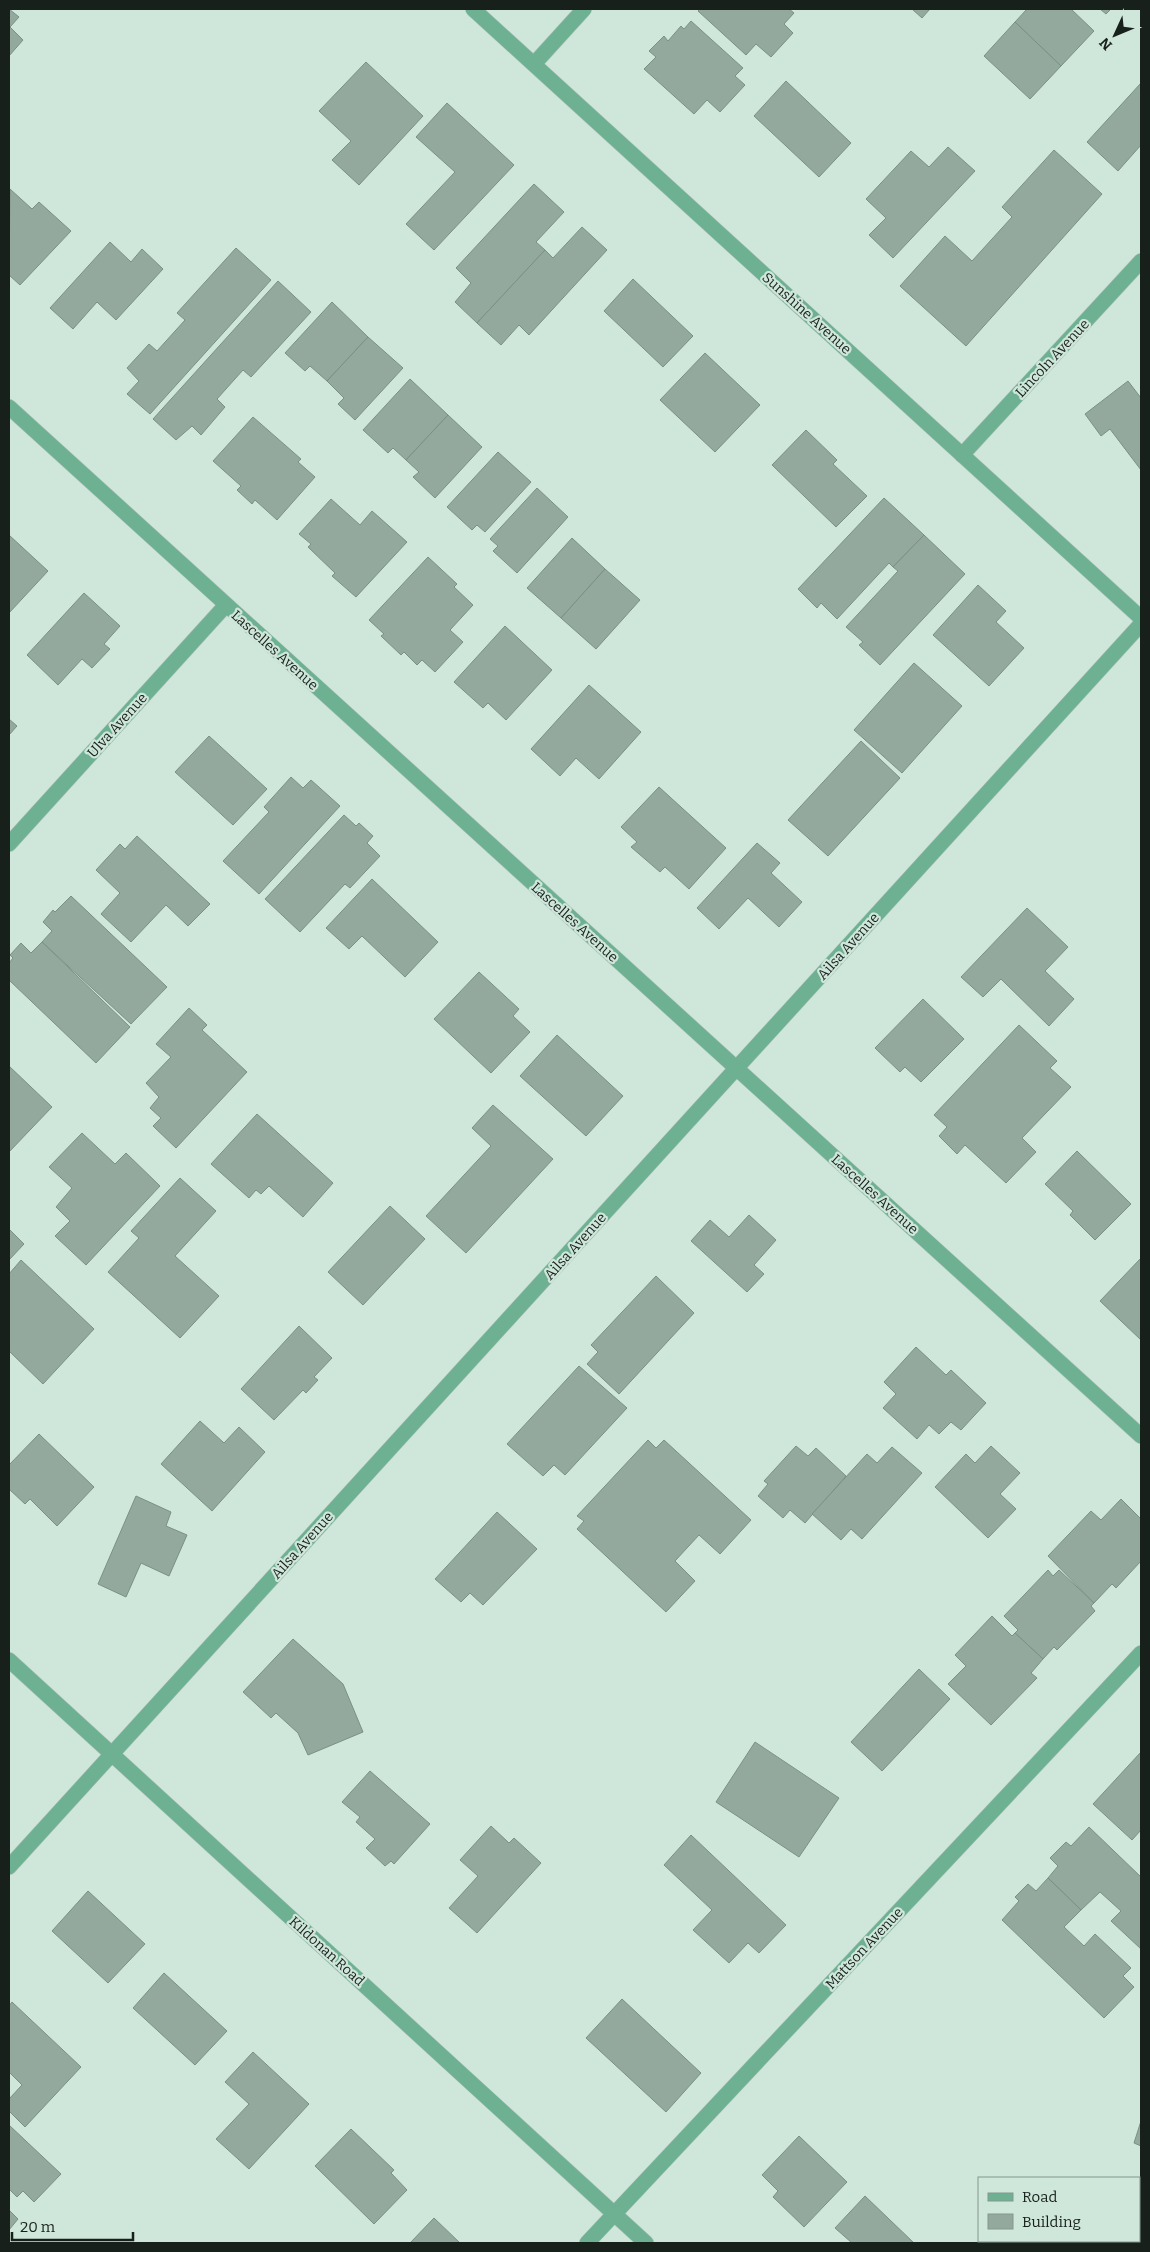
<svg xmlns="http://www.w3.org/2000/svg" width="1150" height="2252" font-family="Bitter,serif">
<rect width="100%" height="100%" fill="#cfe6da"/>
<g fill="#94a99e" stroke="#7b9085">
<path d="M9,9L19,17L10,27L23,40L9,56Z"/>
<path d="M700,9H789L794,13L784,24L793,33L771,57L756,44L746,55L698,11Z"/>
<path d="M912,9H930L922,18Z"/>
<path d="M1027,9H1071L1094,31L1061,66L1015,22Z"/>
<path d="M1100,9H1111L1106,14Z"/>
<path d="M691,21L743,68L735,76L745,85L720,112L707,100L694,114L644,69L656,57L649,51L664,36L668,41L681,26L684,29Z"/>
<path d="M1015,22L1061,66L1030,99L984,56Z"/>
<path d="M366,62L423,116L359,185L332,160L351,141L319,111Z"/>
<path d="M786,81L851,143L819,177L754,116Z"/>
<path d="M1141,83V145L1118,171L1087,142Z"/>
<path d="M447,103L514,165L434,250L406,224L455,172L416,137Z"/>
<path d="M948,147L975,171L893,258L869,235L886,218L866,199L911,151L929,167Z"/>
<path d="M1054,150L1102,194L966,346L900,286L945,236L972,261L1012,217L1002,207Z"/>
<path d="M534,184L564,212L536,242L545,250L477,323L455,302L471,283L456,268Z"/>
<path d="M10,189L32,209L39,202L71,231L20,285L9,275Z"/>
<path d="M582,227L607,250L529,335L519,325L501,345L477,323L545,250L553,258Z"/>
<path d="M110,242L131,262L142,249L163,269L116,320L97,302L73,329L50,308Z"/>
<path d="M236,248L271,280L150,414L127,394L139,381L127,368L149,344L157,351L185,320L177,313Z"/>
<path d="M633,279L693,336L663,367L604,311Z"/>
<path d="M278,281L311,312L251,377L243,370L217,399L225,407L201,435L192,426L176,440L153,419Z"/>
<path d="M332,302L368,337L327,381L310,366L305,371L285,353Z"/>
<path d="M368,337L403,368L355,420L338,404L344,398L327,381Z"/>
<path d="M705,353L760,405L715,452L660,400Z"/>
<path d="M410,379L448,415L406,460L393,448L388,453L363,430Z"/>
<path d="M1128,381L1141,398V470L1110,429L1101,436L1085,414Z"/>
<path d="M448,415L482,447L435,498L413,477L419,472L406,460Z"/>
<path d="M253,417L301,459L298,462L315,477L277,520L255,500L252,504L237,490L241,486L213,461Z"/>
<path d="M806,430L837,460L833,464L867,496L836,527L772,465Z"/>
<path d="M498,452L531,482L485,532L477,525L472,530L447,507Z"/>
<path d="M537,488L568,517L517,573L493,551L498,546L490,539Z"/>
<path d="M884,498L924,535L893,567L889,563L837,619L821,603L817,608L798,589Z"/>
<path d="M331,499L360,525L372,511L407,542L356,597L332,576L335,573L308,547L311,544L299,534Z"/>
<path d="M9,535L48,571L9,613Z"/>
<path d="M924,535L965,574L880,665L859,645L863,642L846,627L898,571L893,567Z"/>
<path d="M572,538L605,569L561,618L527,588Z"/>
<path d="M428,557L457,584L454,587L473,605L450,630L463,642L435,672L422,660L417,665L404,652L401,655L381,636L384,634L369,620Z"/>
<path d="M605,569L640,600L596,649L561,618Z"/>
<path d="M978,585L1006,611L996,622L1024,648L989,686L933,635Z"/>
<path d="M84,593L120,626L104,644L110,649L92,668L82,659L58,685L27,655Z"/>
<path d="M505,626L552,670L506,720L488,703L483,708L454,682Z"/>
<path d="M914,663L962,706L902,773L854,730Z"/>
<path d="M589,685L641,732L599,779L576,758L560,776L531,749Z"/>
<path d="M9,719L17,726L9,735Z"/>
<path d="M209,736L267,789L233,825L175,772Z"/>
<path d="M861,741L900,778L828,856L788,820Z"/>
<path d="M291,777L303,788L311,780L340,806L259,894L223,861L269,812L264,807Z"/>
<path d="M659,787L726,848L689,889L665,867L660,872L631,847L637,842L621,827Z"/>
<path d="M344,815L356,826L359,823L373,836L367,843L380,856L350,888L345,884L300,932L265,899Z"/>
<path d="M137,836L210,904L188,926L166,905L131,942L101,914L120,893L96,870L120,844L125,849Z"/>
<path d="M757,843L780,863L771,873L802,902L779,927L748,898L719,929L697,908Z"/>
<path d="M372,879L438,942L405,977L362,936L349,949L326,928Z"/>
<path d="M71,896L167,987L131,1024L42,942L52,931L43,922L53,910L55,912Z"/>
<path d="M1027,908L1068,947L1045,971L1074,999L1049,1026L1001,979L983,997L961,977Z"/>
<path d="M42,942L130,1027L96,1063L9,980V963L13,958L10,955L21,943L31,953Z"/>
<path d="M479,972L519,1009L513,1016L530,1032L491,1073L434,1019Z"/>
<path d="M923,999L964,1039L921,1082L905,1067L900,1072L875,1048Z"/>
<path d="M189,1008L207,1025L202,1030L247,1072L176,1148L153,1126L161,1118L150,1108L159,1097L146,1083L171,1057L156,1044Z"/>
<path d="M1019,1025L1057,1061L1050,1068L1071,1087L1022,1138L1036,1152L1006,1183L965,1145L957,1154L939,1136L947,1127L934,1115Z"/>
<path d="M557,1035L623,1096L586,1136L520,1076Z"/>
<path d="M9,1066L52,1107L9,1152Z"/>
<path d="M493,1105L553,1159L466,1253L426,1216L491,1146L472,1128Z"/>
<path d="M257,1114L333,1183L303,1217L269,1186L261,1194L256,1190L249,1198L211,1164Z"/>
<path d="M82,1133L115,1164L126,1153L160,1186L86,1265L55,1236L70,1221L56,1207L72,1188L49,1167Z"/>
<path d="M1077,1151L1131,1204L1095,1240L1070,1215L1073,1211L1045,1184Z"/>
<path d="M180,1178L216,1211L175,1256L219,1296L180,1338L108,1272L139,1238L131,1231Z"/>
<path d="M390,1206L425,1239L363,1305L328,1272Z"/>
<path d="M749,1215L776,1240L754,1265L764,1274L747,1292L691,1241L710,1220L729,1237Z"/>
<path d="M9,1229L24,1244L9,1260Z"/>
<path d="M1141,1258V1340L1100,1301Z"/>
<path d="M21,1260L94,1329L43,1384L9,1351V1274Z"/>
<path d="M656,1276L694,1313L619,1394L587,1364L598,1352L591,1345Z"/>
<path d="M299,1326L332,1358L314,1377L318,1380L306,1393L303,1390L274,1420L241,1389Z"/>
<path d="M916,1347L946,1375L951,1370L986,1403L961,1430L951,1422L939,1434L929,1425L917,1439L883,1408L896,1394L884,1382Z"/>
<path d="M579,1366L627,1408L565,1475L554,1465L543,1476L507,1444Z"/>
<path d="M200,1421L224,1443L239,1427L265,1452L212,1511L161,1464Z"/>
<path d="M39,1434L94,1487L57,1526L30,1499L25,1504L9,1489V1465Z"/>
<path d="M648,1440L656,1448L664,1440L751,1520L720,1554L699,1535L675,1561L695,1581L666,1612L577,1529L584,1521L577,1516Z"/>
<path d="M796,1446L808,1456L816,1448L846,1476L805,1523L790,1510L783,1518L758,1496L768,1484L764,1481Z"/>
<path d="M991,1446L1020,1473L1000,1494L1016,1509L988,1538L935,1487L966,1454L975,1463Z"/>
<path d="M892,1447L922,1473L862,1539L851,1529L841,1540L812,1514L867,1454L877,1463Z"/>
<path d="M136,1496L171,1512L166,1526L187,1535L169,1576L141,1563L126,1597L98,1584Z"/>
<path d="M1121,1499L1141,1519V1561L1116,1588L1112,1584L1094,1603L1048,1556L1091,1511L1101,1520Z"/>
<path d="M497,1512L537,1549L483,1605L470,1593L461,1602L435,1579Z"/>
<path d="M1048,1570L1053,1576L1059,1570L1094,1603L1091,1606L1095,1611L1057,1650L1054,1647L1043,1659L1015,1633L1018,1630L1004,1616Z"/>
<path d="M992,1616L1012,1636L1015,1633L1043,1659L1031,1673L1037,1678L991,1725L948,1684L966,1666L955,1655Z"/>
<path d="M293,1639L343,1684L363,1732L308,1755L298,1733L276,1713L271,1718L243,1692Z"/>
<path d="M919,1669L950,1699L882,1771L851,1742Z"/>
<path d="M755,1742L839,1798L799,1857L716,1802Z"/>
<path d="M1141,1752V1830L1132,1840L1093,1804Z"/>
<path d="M370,1771L430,1824L394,1864L391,1861L385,1866L366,1848L375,1839L356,1822L360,1817L342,1802Z"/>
<path d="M491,1826L509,1843L514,1838L541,1863L477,1933L449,1908L478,1876L460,1860Z"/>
<path d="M1089,1827L1141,1877V1949L1111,1921L1121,1911L1100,1892L1081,1910L1048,1878L1058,1866L1050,1858L1066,1842L1071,1846Z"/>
<path d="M691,1835L786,1925L759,1953L748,1943L729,1963L693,1930L712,1910L664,1865Z"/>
<path d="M1048,1878L1081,1910L1064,1927L1084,1946L1095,1934L1131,1968L1123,1976L1134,1987L1104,2018L1002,1920L1019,1901L1015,1897L1028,1884L1036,1891Z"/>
<path d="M88,1891L145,1944L108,1983L52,1931Z"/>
<path d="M164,1973L227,2031L195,2065L133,2008Z"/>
<path d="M622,1999L701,2073L666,2112L586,2038Z"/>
<path d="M12,2002L81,2067L25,2127L9,2111V2099L22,2085L9,2072V2006Z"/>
<path d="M253,2052L309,2104L249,2169L216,2139L249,2104L225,2082Z"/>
<path d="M1141,2121V2146L1134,2143Z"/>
<path d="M9,2125L61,2174L34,2202L23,2191L17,2197L9,2189Z"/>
<path d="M351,2129L394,2170L391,2173L407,2190L374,2224L315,2166Z"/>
<path d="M799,2136L847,2182L804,2227L773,2197L778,2191L762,2175Z"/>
<path d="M865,2196L914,2243H852L835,2228Z"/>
<path d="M9,2210L18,2219L9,2230Z"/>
<path d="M434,2218L460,2243H410Z"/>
<path d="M992,2241H1050L1048,2243H990Z"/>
<path d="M1068,2241H1083L1086,2243H1066Z"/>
</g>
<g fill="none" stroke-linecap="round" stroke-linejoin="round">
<g stroke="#aec2b8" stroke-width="16">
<g id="minor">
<path d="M473,9L1141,618"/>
<path d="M534,64L584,9"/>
<path d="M9,407L1141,1436"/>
<path d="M962,455L1141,261"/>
<path d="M9,844L226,605"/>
<path d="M9,1660L646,2243"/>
<path d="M9,1867L1141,624"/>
<path d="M587,2243L1141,1653"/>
</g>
</g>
<use href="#minor" stroke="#6eb192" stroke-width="15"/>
</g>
<g text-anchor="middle" stroke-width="4.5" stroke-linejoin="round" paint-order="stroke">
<g font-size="14" fill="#18201c" stroke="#cfe6da">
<text transform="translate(807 313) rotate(42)" y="5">Sunshine Avenue</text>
<text transform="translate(1052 358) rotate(-47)" y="5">Lincoln Avenue</text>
<text transform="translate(275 650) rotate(42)" y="5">Lascelles Avenue</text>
<text transform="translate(117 725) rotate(-48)" y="5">Ulva Avenue</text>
<text transform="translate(575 922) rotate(42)" y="5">Lascelles Avenue</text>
<text transform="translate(848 946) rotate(-48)" y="5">Ailsa Avenue</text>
<text transform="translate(875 1194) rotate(42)" y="5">Lascelles Avenue</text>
<text transform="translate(575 1246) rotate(-48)" y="5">Ailsa Avenue</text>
<text transform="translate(302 1545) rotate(-48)" y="5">Ailsa Avenue</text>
<text transform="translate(864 1948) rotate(-47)" y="5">Mattson Avenue</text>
<text transform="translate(327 1951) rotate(42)" y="5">Kildonan Road</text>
</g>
</g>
<rect width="1150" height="2252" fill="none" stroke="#18201c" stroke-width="20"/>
<rect x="978" y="2177" width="162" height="65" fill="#cfe6da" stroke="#86978e"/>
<rect x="988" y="2193" width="25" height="8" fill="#6eb192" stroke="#86978e"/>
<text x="1022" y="2202" font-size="15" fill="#18201c">Road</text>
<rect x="988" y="2214" width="25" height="15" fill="#94a99e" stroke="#86978e"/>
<text x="1022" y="2227" font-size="15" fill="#18201c">Building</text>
<g transform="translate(1115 35) rotate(226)" stroke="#cfe6da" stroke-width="4" paint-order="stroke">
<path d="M0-4L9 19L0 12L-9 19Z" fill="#18201c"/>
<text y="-8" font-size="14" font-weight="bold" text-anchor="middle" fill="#18201c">N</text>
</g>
<path d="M12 2232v8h121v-8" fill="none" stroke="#18201c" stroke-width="2.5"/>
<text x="20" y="2232" font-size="15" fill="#18201c" stroke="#cfe6da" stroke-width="4" paint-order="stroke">20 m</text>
</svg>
